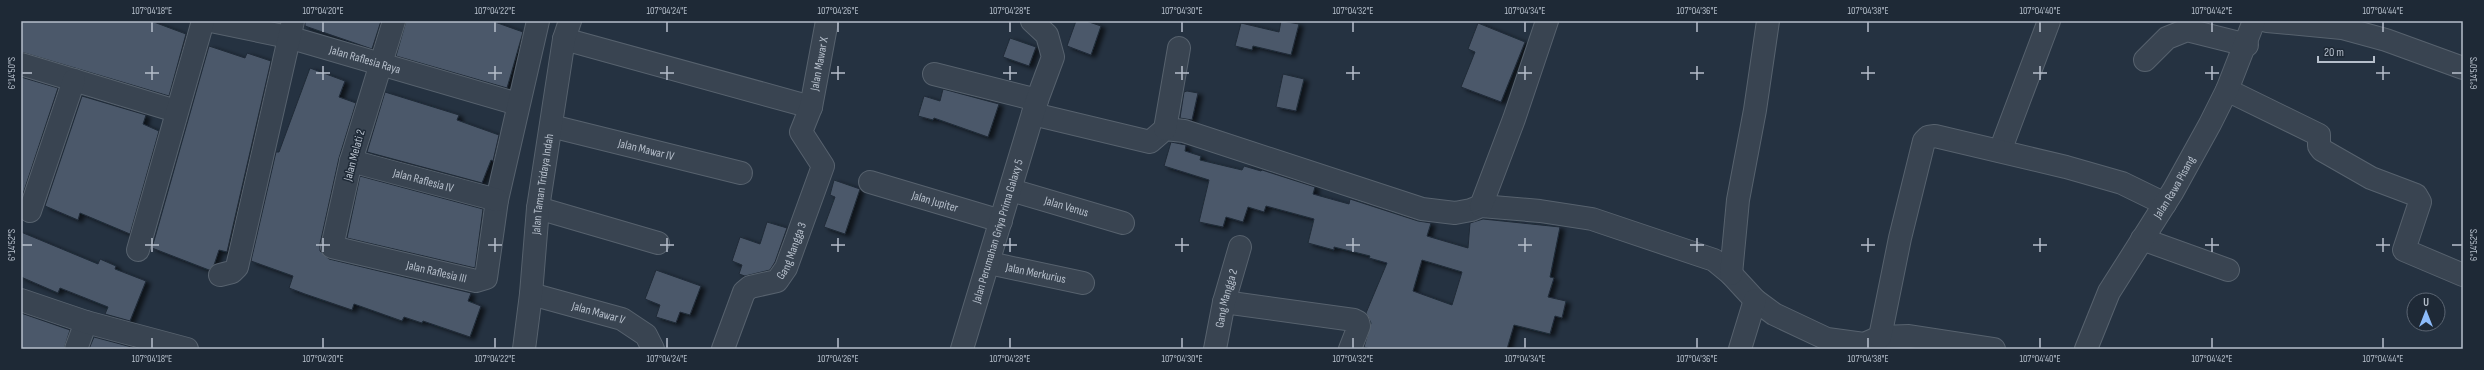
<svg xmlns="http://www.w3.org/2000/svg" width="2484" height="370" font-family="'Sofia Sans Condensed',sans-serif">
<defs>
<filter id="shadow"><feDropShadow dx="4.5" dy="2.5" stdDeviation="2" flood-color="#0009"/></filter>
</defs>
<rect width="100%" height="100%" fill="#253241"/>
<g fill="#4b596a" stroke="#202b38" fill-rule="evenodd" filter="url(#shadow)">
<path d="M21,21H151L186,34L169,96L21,52Z"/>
<path d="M305,21H381L372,49L305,26Z"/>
<path d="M406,21H492L523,32L507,88L396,56Z"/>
<path d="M1076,21H1086L1101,26L1091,55L1067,46Z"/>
<path d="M1281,21L1299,24L1291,55L1253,46L1252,50L1235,46L1241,23L1279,32Z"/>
<path d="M1478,23L1525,42L1501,102L1461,87L1475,52L1468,49Z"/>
<path d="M1010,38L1036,47L1029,66L1003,57Z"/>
<path d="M209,46L245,58L247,53L271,61L227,252L219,250L214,265L209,270L152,248Z"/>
<path d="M310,68L345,81L339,97L356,103L339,158L320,244V251L329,259L471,293L468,301L481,306L470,337L423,321L422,323L404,317L402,321L354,304L352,310L305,294L289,288L293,276L251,261L276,152H279Z"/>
<path d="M1283,74L1304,79L1296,111L1276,107Z"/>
<path d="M21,77L58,88L22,197H21Z"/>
<path d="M943,89L999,104L988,137L934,118L933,120L918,116L924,96L940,101Z"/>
<path d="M1187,91L1198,93L1192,120L1180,118L1184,92Z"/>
<path d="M385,92L459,115L457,120L499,135L493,161L491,160L482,183L367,152Z"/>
<path d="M82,96L146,115L143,124L159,131L130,234L80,213L78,220L45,206Z"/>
<path d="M1171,142L1186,145L1185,151L1201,156L1200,160L1242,170L1244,166L1261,171L1262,170L1315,187L1313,194L1349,204L1350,199L1418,221L1431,223L1427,236L1468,248L1470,223L1483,219L1560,227L1550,277L1554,278L1548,297L1566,301L1562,318L1555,316L1550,334L1514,325L1507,349H1371L1364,347L1371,323L1366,313L1387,263L1369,258L1370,256L1334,247V250L1308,243L1314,219L1266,206L1264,212L1248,207L1243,222L1226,217L1223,227L1199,222L1209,180L1164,166ZM1422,260L1462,272L1452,305L1413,291Z"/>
<path d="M360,176L483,209L475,268L347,238Z"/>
<path d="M834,180L860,189L845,234L824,227L835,197L830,195Z"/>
<path d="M767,222L787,228L775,262L770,270L745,276L739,274L742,265L732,261L740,237L760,244Z"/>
<path d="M21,232L98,264L100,259L116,266L115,269L146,281L130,321L105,314L108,307L60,288L58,293L21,277Z"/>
<path d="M656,270L701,286L690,315L680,312L676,323L656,317L660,305L645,299Z"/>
<path d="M21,313L70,330L64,349H21Z"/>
<path d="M94,337L139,349H89Z"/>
</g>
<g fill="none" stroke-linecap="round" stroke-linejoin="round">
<g stroke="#57626e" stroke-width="24">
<g id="minor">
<path id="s1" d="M211,21L288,37L518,104"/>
<path id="s2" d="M394,21L351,161L332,247L476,281L486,278L497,200L538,21"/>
<path d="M2267,21L2342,28L2386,40L2463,68"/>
<path d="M564,39L811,107"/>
<path d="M2145,60L2167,38L2187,30L2247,45"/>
<path d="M21,64L176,111"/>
<path d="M934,74L1037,100"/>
<path d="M2227,90L2319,135V146L2322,150L2371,178L2416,195L2420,202L2404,250L2463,275"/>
<path d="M1033,114L1150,142L1165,129L1184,131L1422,209L1455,213L1471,210L1481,206L1540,211L1592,219L1714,260L1731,274L1755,300L1774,314L1827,339L1864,344L1880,337L1909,336L1994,349"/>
<path id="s3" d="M551,126L741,173"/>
<path d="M1165,129L1179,48"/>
<path d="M2000,151L2049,21"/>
<path id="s4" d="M351,161L497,200"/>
<path id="s5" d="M870,182L1001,221"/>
<path id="s6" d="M1011,190L1123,223"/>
<path d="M1481,206L1514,119L1547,21"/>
<path d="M538,208L658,243"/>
<path d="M30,211L74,80"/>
<path d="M2142,239L2228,270"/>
<path d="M138,250L203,21"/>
<path id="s7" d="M989,263L1083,283"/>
<path d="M1731,274L1738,200L1755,110L1768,21"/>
<path d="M220,275L232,272L237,267L293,21"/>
<path id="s8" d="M531,294L622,319L646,335L653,349"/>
<path d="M1224,302L1354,320L1358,322L1359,326L1350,349"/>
<path d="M1880,337L1900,238L1924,141L1928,137L1935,136L2066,167L2122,183L2165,204"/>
<path d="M76,349L86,322"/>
<path id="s9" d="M524,349L531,294L538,208L564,39L570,21"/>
<path id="s10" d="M723,349L744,292L750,287L777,281L786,268L823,166L801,132L811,107L827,21"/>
<path id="s11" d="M962,349L1037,100L1053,57L1047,35L1032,21"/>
<path id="s12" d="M1215,349L1224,302L1240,247"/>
<path d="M1740,349L1755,300"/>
</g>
</g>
<g stroke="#57626e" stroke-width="24">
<g id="tertiary">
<path d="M21,300L86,322L187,349"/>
<path id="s13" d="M2086,349L2109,292L2173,191L2210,124L2227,90L2254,21"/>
</g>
</g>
<use href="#minor" stroke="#394451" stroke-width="22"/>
<use href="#tertiary" stroke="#394451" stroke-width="22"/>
</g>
<path fill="none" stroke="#b6bfcb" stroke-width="1.5" d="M152,22V32M323,22V32M495,22V32M667,22V32M838,22V32M1010,22V32M1182,22V32M1353,22V32M1525,22V32M1697,22V32M1868,22V32M2040,22V32M2212,22V32M2383,22V32M152,66V80M323,66V80M495,66V80M667,66V80M838,66V80M1010,66V80M1182,66V80M1353,66V80M1525,66V80M1697,66V80M1868,66V80M2040,66V80M2212,66V80M2383,66V80M22,73H32M145,73H159M316,73H330M488,73H502M660,73H674M831,73H845M1003,73H1017M1175,73H1189M1346,73H1360M1518,73H1532M1690,73H1704M1861,73H1875M2033,73H2047M2205,73H2219M2376,73H2390M2452,73H2462M152,238V252M323,238V252M495,238V252M667,238V252M838,238V252M1010,238V252M1182,238V252M1353,238V252M1525,238V252M1697,238V252M1868,238V252M2040,238V252M2212,238V252M2383,238V252M22,245H32M145,245H159M316,245H330M488,245H502M660,245H674M831,245H845M1003,245H1017M1175,245H1189M1346,245H1360M1518,245H1532M1690,245H1704M1861,245H1875M2033,245H2047M2205,245H2219M2376,245H2390M2452,245H2462M152,338V348M323,338V348M495,338V348M667,338V348M838,338V348M1010,338V348M1182,338V348M1353,338V348M1525,338V348M1697,338V348M1868,338V348M2040,338V348M2212,338V348M2383,338V348"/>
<g text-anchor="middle" stroke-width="3" stroke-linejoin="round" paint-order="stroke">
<g font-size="12" fill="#b6bfcb" stroke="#1e2936">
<text dy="4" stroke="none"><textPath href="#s1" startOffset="159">Jalan Raflesia Raya</textPath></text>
<text dy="4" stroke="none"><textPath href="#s10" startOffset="332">Jalan Mawar X</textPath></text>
<text dy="4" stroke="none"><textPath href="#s3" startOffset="98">Jalan Mawar IV</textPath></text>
<text transform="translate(354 155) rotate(-75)" y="4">Jalan Melati 2</text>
<text dy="4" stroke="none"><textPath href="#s4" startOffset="75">Jalan Raflesia IV</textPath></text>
<text dy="4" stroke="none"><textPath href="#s9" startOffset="166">Jalan Taman Tridaya Indah</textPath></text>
<text dy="4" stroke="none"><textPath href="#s13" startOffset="185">Jalan Rawa Pisang</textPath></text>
<text dy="4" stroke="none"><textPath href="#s5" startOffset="68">Jalan Jupiter</textPath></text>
<text dy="4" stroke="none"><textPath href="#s6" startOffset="58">Jalan Venus</textPath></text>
<text dy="4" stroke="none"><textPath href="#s11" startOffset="123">Jalan Perumahan Griya Prima Galaxy 5</textPath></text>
<text dy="4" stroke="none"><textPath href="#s10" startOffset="130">Gang Mangga 3</textPath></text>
<text dy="4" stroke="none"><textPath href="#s2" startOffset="342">Jalan Raflesia III</textPath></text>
<text dy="4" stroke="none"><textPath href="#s7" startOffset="48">Jalan Merkurius</textPath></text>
<text dy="4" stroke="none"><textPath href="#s12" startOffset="52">Gang Mangga 2</textPath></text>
<text dy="4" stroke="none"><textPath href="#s8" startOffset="70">Jalan Mawar II</textPath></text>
</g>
</g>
<rect width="2484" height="370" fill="none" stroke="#1e2936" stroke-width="44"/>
<g transform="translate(2426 312)"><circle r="19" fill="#1e2936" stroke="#5b6572"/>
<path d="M0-3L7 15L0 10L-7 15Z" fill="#8cbbfa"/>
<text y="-6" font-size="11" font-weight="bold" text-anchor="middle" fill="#b6bfcb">U</text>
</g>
<path d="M2318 56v6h56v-6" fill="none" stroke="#b6bfcb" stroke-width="2"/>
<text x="2324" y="56" font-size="12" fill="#b6bfcb" stroke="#1e2936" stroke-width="3" paint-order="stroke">20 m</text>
<rect x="22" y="22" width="2440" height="326" fill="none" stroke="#b6bfcb" stroke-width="1.5"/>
<g font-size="10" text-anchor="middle" fill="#b6bfcb">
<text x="152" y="14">107°04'18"E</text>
<text x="323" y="14">107°04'20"E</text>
<text x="495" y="14">107°04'22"E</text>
<text x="667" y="14">107°04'24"E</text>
<text x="838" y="14">107°04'26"E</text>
<text x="1010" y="14">107°04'28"E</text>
<text x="1182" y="14">107°04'30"E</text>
<text x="1353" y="14">107°04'32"E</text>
<text x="1525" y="14">107°04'34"E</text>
<text x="1697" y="14">107°04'36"E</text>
<text x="1868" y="14">107°04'38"E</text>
<text x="2040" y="14">107°04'40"E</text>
<text x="2212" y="14">107°04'42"E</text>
<text x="2383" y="14">107°04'44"E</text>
<text transform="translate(11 73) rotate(-90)" y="4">6°14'50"S</text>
<text transform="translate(2473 73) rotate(-90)" y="4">6°14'50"S</text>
<text transform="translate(11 245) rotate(-90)" y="4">6°14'52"S</text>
<text transform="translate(2473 245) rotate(-90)" y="4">6°14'52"S</text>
<text x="152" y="362">107°04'18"E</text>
<text x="323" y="362">107°04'20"E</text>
<text x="495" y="362">107°04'22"E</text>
<text x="667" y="362">107°04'24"E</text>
<text x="838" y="362">107°04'26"E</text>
<text x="1010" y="362">107°04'28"E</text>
<text x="1182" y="362">107°04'30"E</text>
<text x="1353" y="362">107°04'32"E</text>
<text x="1525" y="362">107°04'34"E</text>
<text x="1697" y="362">107°04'36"E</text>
<text x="1868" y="362">107°04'38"E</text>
<text x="2040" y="362">107°04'40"E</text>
<text x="2212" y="362">107°04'42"E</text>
<text x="2383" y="362">107°04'44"E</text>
</g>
</svg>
